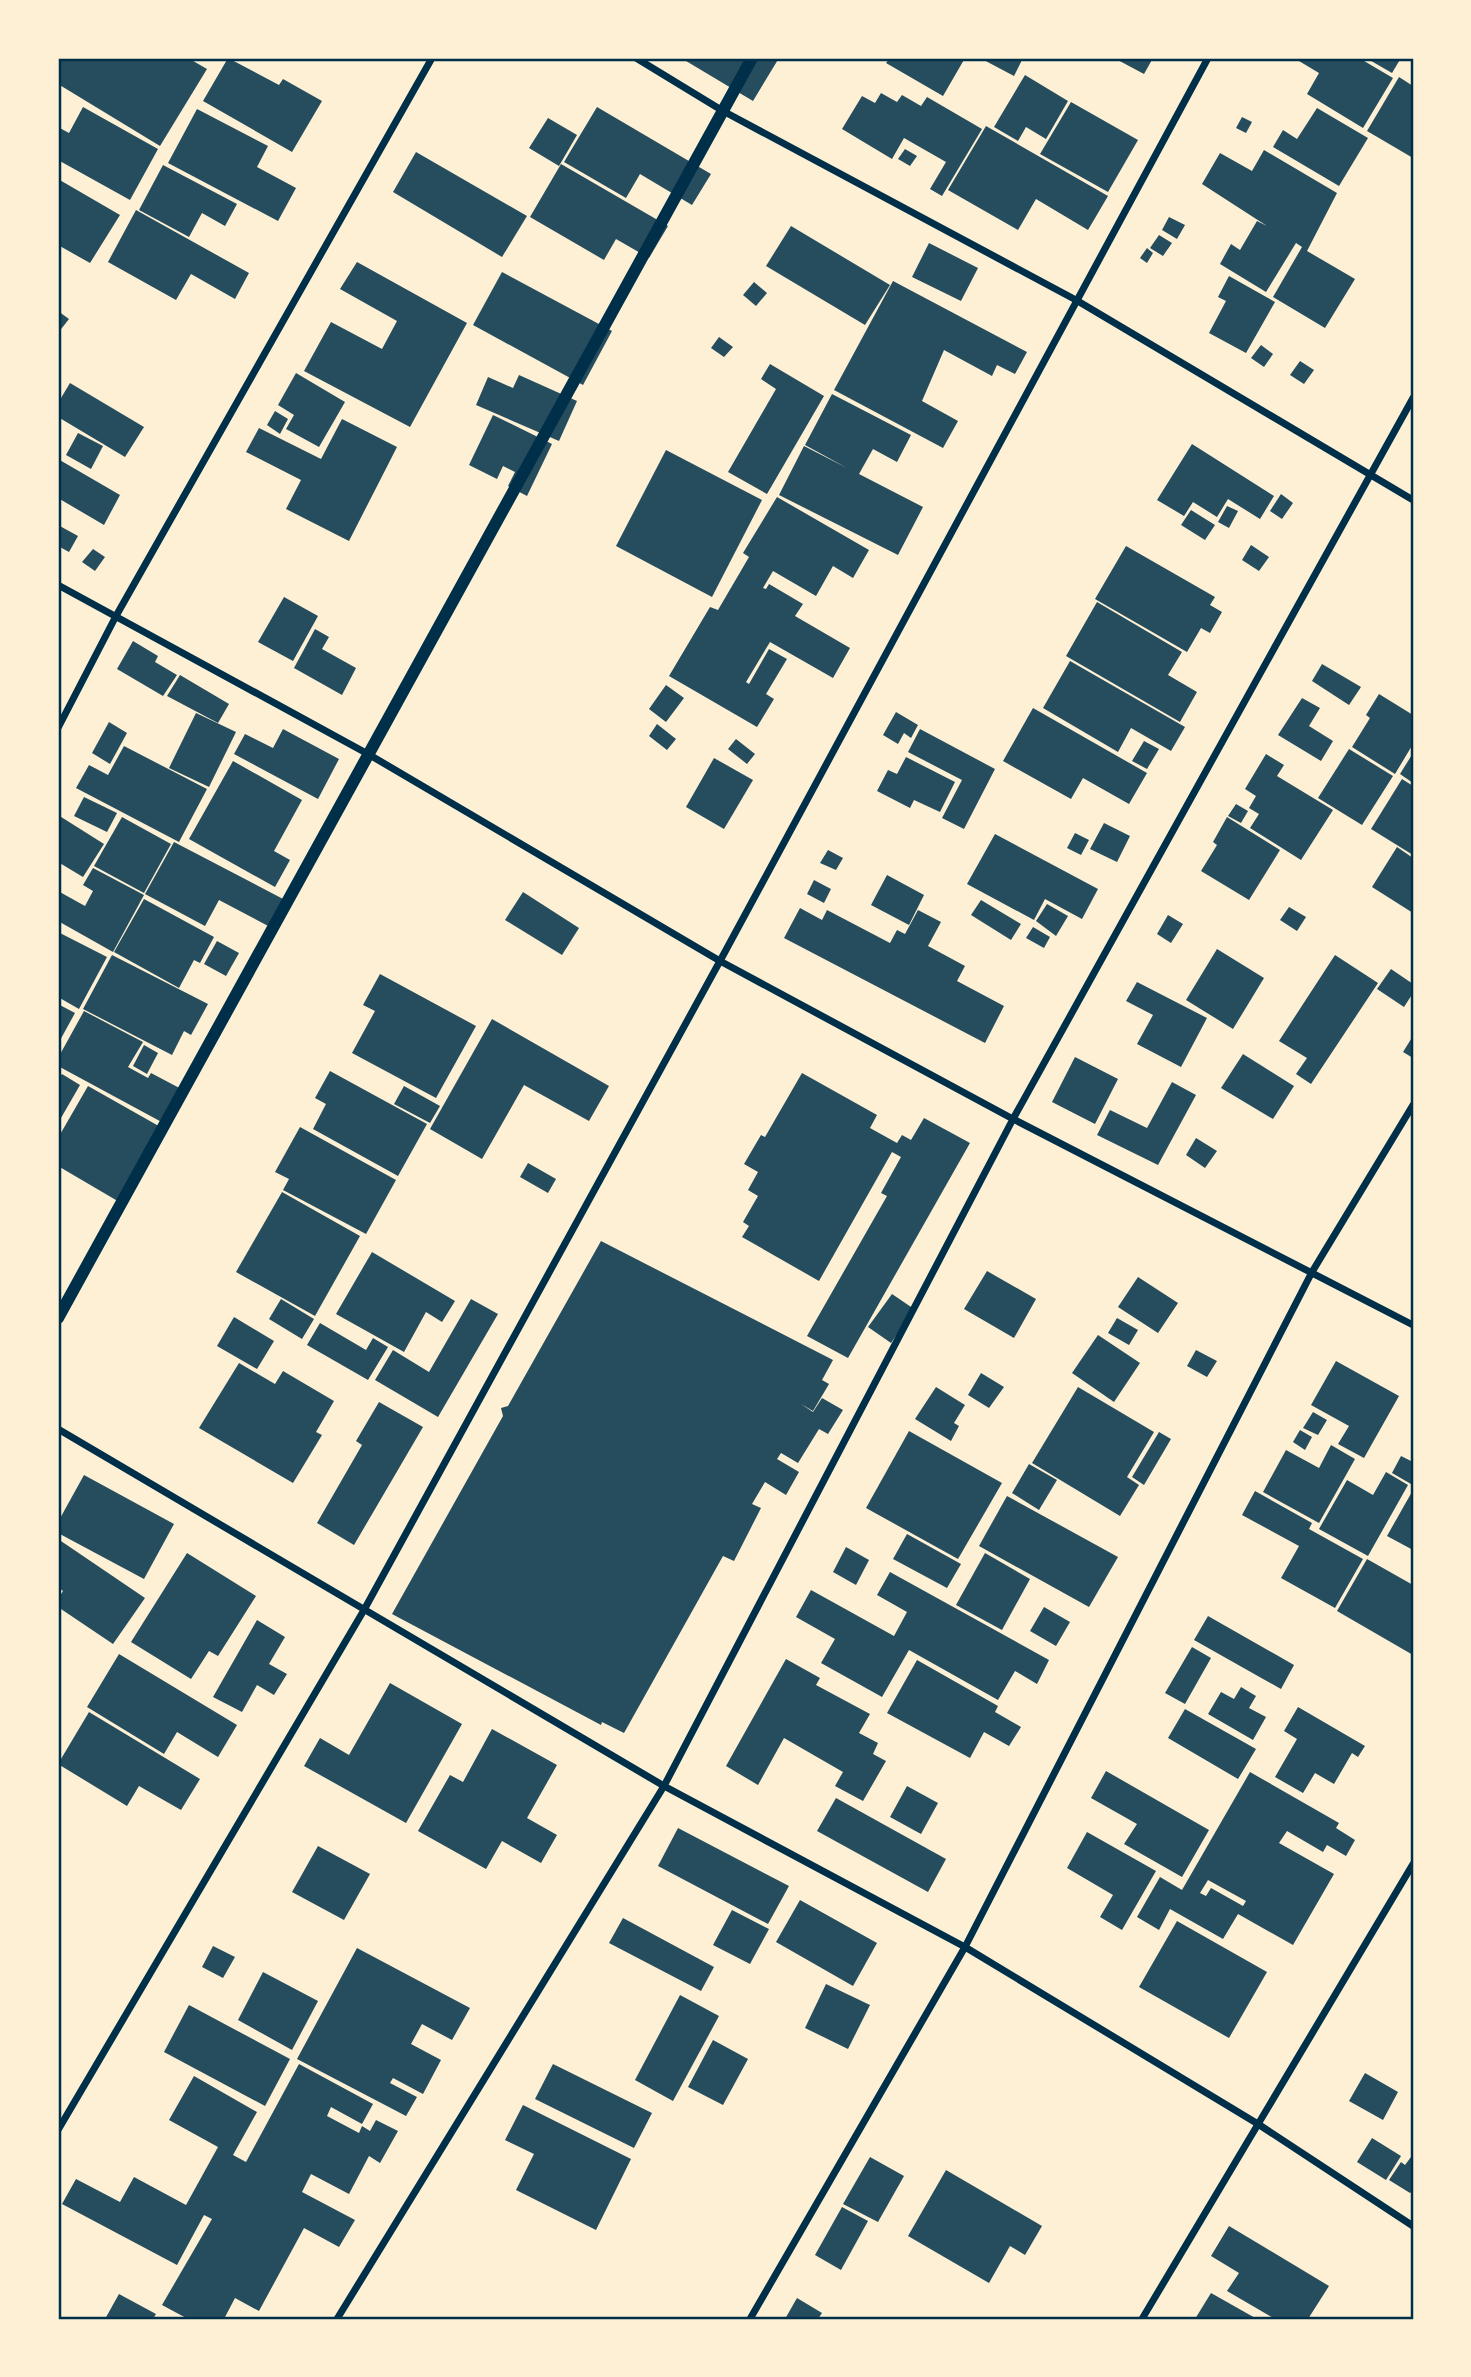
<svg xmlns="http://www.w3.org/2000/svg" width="1471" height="2377" font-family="'PT Sans',sans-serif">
<rect width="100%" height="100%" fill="#fdf0d5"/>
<g fill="#264d5e" fill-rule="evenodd">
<path d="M58,58H188L207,69L160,146L58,84Z"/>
<path d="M228,58L279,85L283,79L322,101L292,152L203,101Z"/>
<path d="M681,58H779L753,101Z"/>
<path d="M890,58L908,59L965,58L943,96L886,63Z"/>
<path d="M980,58H1023L1014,76Z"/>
<path d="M1114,58H1153L1144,74Z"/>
<path d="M1294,58H1359L1393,78L1363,128L1307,94L1319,73Z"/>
<path d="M1366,58H1401L1392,73Z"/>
<path d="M1025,75L1068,101L1046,139L1026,127L1018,141L994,127Z"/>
<path d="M1399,77L1413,86V158L1367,131Z"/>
<path d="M881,93L897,102L902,95L921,106L927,97L982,129L942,196L930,189L946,162L904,138L892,159L842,129L862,96L875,103Z"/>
<path d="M1071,102L1138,140L1108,192L1040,154Z"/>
<path d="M83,107L158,149L130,200L58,160V127L69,133Z"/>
<path d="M597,107L711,174L692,205L640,174L626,198L564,162Z"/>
<path d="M1317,108L1368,138L1339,186L1273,147L1283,130L1297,139Z"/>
<path d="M197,109L268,146L257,167L296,188L278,221L168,163Z"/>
<path d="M1242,117L1252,122L1246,133L1236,128Z"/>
<path d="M548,118L577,135L559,166L529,148Z"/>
<path d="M986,126L1108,196L1088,230L1036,199L1018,230L948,190Z"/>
<path d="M905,149L917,156L910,166L898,159Z"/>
<path d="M1264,150L1337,193L1307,251L1355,279L1325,328L1273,297L1302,247L1296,243L1266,292L1220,264L1231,244L1240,250L1257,221L1267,226L1202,184L1220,153L1252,171Z"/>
<path d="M416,152L527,216L502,257L393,192Z"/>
<path d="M561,164L668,226L649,258L616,239L604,260L530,217Z"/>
<path d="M163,165L237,204L225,226L202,213L189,237L139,210Z"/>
<path d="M58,179L120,215L90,263L58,245Z"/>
<path d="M136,210L249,273L235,299L191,274L176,300L108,262Z"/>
<path d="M1169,217L1185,225L1177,239L1162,230Z"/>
<path d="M791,226L890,285L865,325L766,266Z"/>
<path d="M1159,235L1172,243L1163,256L1150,248Z"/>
<path d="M929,243L978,268L961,301L912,277Z"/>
<path d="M1147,248L1153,253L1147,263L1140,258Z"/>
<path d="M357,262L467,323L410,427L304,371L331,322L382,349L397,321L340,289Z"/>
<path d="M502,272L612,331L583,385L473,325Z"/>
<path d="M1229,276L1275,302L1246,353L1209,333L1226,301L1218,297Z"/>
<path d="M893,281L1027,352L1015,374L997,365L992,376L944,350L922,401L958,421L943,448L834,390Z"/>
<path d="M754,282L767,293L756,306L743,295Z"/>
<path d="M58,311L69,319L58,333Z"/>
<path d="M719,337L733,347L724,357L711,348Z"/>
<path d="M1261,345L1273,354L1264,367L1251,358Z"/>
<path d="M1300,361L1314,370L1304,384L1290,375Z"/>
<path d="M770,364L824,396L767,494L728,472L776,389L761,379Z"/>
<path d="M296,373L345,402L319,447L286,429L294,415L278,405Z"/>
<path d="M519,375L577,401L559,441L476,405L488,377L513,388Z"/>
<path d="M70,383L144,427L125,457L58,417V403Z"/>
<path d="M832,394L911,435L897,462L873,449L859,474L923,507L898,555L779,495L804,446L847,468L805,445Z"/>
<path d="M275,411L288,419L280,434L267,425Z"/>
<path d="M493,415L552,444L527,496L508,486L515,472L503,466L497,479L469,465Z"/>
<path d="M342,419L397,447L349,541L286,509L301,480L246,452L259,428L321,459Z"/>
<path d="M78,433L103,446L91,469L66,455Z"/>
<path d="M1192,444L1274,496L1260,519L1228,499L1217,517L1193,502L1184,516L1157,500Z"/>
<path d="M666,450L762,500L712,597L616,546Z"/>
<path d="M58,459L120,495L104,525L58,498Z"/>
<path d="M1281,494L1293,503L1282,519L1270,511Z"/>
<path d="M777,497L869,550L853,578L833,566L816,596L773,571L763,588L766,589L769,584L803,604L795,616L850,648L833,678L770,642L746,682L749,684L769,649L787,659L766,694L774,699L757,727L669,676L710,607L718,610L749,557L743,553Z"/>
<path d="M1227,506L1238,511L1229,528L1218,522Z"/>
<path d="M1191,510L1215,525L1205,540L1181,525Z"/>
<path d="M58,525L78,536L69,552L58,546Z"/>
<path d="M1251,545L1269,557L1259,571L1242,560Z"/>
<path d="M1126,546L1215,597L1210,605L1222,612L1210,633L1201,628L1187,652L1095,599Z"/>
<path d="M93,549L105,557L95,571L82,562Z"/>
<path d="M284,597L318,616L293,661L258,642Z"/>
<path d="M1097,602L1182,652L1168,675L1197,692L1180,722L1066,656Z"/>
<path d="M315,629L329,637L322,649L356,668L342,695L294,668Z"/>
<path d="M133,641L158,656L155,662L177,675L163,696L117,669Z"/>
<path d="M1070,661L1185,727L1171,751L1131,728L1118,752L1043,708Z"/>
<path d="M1322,664L1361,687L1349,705L1312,681Z"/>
<path d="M180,675L229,704L218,723L167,696Z"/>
<path d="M666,685L684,698L666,722L649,709Z"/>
<path d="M1379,694L1413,715V744L1395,774L1352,747L1370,718L1366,715Z"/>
<path d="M1302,698L1320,708L1309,726L1333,741L1321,761L1278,735Z"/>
<path d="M1033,708L1147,773L1129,804L1083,778L1071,799L1003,761Z"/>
<path d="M896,712L918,725L911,738L904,733L898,744L883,735Z"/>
<path d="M196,713L236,732L209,787L169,768Z"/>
<path d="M109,722L127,733L110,764L92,753Z"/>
<path d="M657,724L676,739L667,750L649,736Z"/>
<path d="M283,729L339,759L318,799L234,754L245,734L273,748Z"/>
<path d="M920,729L995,769L964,829L942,818L962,780L908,752Z"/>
<path d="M736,739L755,754L747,764L728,749Z"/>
<path d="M1144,741L1159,749L1147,769L1132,761Z"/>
<path d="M124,746L207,789L179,842L76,788L89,765L108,775Z"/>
<path d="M1349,749L1393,776L1362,825L1318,798Z"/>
<path d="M1413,753V783L1400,774Z"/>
<path d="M1266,754L1284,765L1277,776L1333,810L1301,860L1250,828L1259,814L1249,808L1256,796L1245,789Z"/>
<path d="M906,757L955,782L940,812L914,800L910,808L877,791L888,770L897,774Z"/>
<path d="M714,758L753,780L724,829L686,807Z"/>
<path d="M233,761L302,800L274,851L290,860L275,887L189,839Z"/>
<path d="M1402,779L1413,786V855L1371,829Z"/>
<path d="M84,797L117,813L107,832L74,816Z"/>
<path d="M1236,804L1248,811L1241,823L1228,816Z"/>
<path d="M58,815L104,844L83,877L58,862Z"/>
<path d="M122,817L171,844L144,893L94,866Z"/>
<path d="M1227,817L1280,850L1249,900L1201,871L1217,845L1213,842Z"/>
<path d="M1104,823L1130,836L1117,862L1090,849Z"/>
<path d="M1075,833L1089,840L1081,855L1067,848Z"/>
<path d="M995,834L1098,889L1082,919L1045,899L1034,920L967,884Z"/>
<path d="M174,842L285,900L270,927L219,900L205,926L145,894Z"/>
<path d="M1397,847L1413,858V913L1372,887Z"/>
<path d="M828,850L843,858L836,870L820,863Z"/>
<path d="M93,868L144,895L113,952L58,921V891L85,906L93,891L83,885Z"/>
<path d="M887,875L924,895L909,925L871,905Z"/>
<path d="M814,880L831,889L824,903L807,894Z"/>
<path d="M523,892L579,928L562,955L505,920Z"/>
<path d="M144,899L214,937L200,963L194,960L179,988L114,952Z"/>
<path d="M981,900L1021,924L1011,940L971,915Z"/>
<path d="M1047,904L1068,916L1056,936L1036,921Z"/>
<path d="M1289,907L1306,917L1297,931L1280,920Z"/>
<path d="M800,908L822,920L827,910L890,943L897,930L905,934L918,910L941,922L928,946L965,966L957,981L1004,1006L985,1043L784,938Z"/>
<path d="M1168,915L1183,924L1171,943L1157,934Z"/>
<path d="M1033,927L1050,937L1044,948L1026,938Z"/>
<path d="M58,932L107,957L79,1009L58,997Z"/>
<path d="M217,941L239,953L226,976L204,964Z"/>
<path d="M1217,949L1264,978L1233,1029L1186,1000Z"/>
<path d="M112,955L208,1004L191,1035L184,1031L172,1055L83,1009Z"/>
<path d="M1335,955L1378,983L1311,1084L1296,1074L1307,1058L1279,1041Z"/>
<path d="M1391,969L1413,984V993L1404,1007L1377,989Z"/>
<path d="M380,974L476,1026L436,1098L352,1053L375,1011L363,1005Z"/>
<path d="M1137,982L1207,1018L1181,1067L1137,1044L1153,1015L1126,1001Z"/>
<path d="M58,1004L75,1013L58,1044Z"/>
<path d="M84,1011L143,1042L128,1067L148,1078L151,1073L187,1092L169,1126L58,1066V1058Z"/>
<path d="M492,1019L609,1086L589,1121L524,1085L482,1159L430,1129Z"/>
<path d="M1413,1036V1058L1403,1052Z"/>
<path d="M144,1045L158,1053L147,1074L133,1066Z"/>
<path d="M1243,1054L1294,1086L1273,1119L1221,1088Z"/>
<path d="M1075,1057L1118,1079L1095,1124L1052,1102Z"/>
<path d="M330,1071L427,1124L398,1176L313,1129L326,1104L315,1098Z"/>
<path d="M802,1073L877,1115L870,1128L897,1143L902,1135L911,1140L924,1118L970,1143L848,1358L807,1336L887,1196L881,1193L901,1157L892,1152L819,1281L742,1237L749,1226L743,1222L758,1196L748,1190L758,1172L744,1164L761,1135L765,1137Z"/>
<path d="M62,1074L80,1085L61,1118L58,1117V1080Z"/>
<path d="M1172,1082L1196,1095L1158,1165L1097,1135L1110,1110L1147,1128Z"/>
<path d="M88,1086L164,1129L121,1203L58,1166V1138Z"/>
<path d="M404,1086L440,1106L430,1123L394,1104Z"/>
<path d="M300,1127L396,1180L366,1234L283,1190L289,1179L275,1172Z"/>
<path d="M1196,1138L1217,1151L1205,1168L1186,1155Z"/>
<path d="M528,1163L556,1179L548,1193L520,1177Z"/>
<path d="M282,1192L360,1236L315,1316L236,1272Z"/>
<path d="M601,1241L833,1360L822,1380L829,1384L813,1411L801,1404L813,1412L822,1398L843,1410L828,1434L819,1429L798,1463L781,1453L777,1459L799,1472L786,1495L765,1482L752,1504L761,1508L734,1561L723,1556L624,1733L602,1722L601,1725L392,1614L503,1416L501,1408L508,1406Z"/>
<path d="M372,1252L455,1301L442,1322L426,1312L404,1352L336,1314Z"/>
<path d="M987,1271L1036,1299L1014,1338L964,1309Z"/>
<path d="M1138,1277L1178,1303L1158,1333L1118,1307Z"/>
<path d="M892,1294L914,1309L891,1343L868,1327Z"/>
<path d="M281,1299L314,1319L302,1339L269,1319Z"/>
<path d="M471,1299L498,1314L438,1417L375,1380L393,1350L429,1372Z"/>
<path d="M234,1317L274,1341L257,1369L217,1346Z"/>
<path d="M1117,1318L1138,1330L1129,1345L1108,1333Z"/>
<path d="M320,1323L366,1350L373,1338L388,1347L368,1380L307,1345Z"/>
<path d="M1098,1335L1140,1363L1114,1402L1072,1373Z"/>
<path d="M1196,1350L1217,1361L1207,1377L1187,1366Z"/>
<path d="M1336,1361L1399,1396L1364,1458L1338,1444L1349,1426L1311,1405Z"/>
<path d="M239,1363L275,1384L283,1371L334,1401L316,1432L322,1435L293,1483L199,1428Z"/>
<path d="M981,1373L1004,1387L989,1408L968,1395Z"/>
<path d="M936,1387L965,1405L954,1423L959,1426L951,1441L915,1419Z"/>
<path d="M1078,1387L1154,1432L1127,1477L1139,1485L1120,1516L1032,1463Z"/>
<path d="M379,1402L423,1427L354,1545L317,1523L362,1445L356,1441Z"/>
<path d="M1313,1412L1327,1420L1318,1435L1303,1428Z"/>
<path d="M1300,1430L1312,1437L1305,1450L1293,1442Z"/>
<path d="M909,1431L1002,1483L958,1559L866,1508Z"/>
<path d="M1159,1432L1171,1439L1144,1485L1132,1477Z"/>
<path d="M1331,1445L1355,1459L1319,1523L1263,1492L1286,1450L1319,1468Z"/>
<path d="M1401,1456L1413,1462L1411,1484L1392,1473Z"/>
<path d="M1029,1464L1057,1480L1039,1510L1012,1493Z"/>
<path d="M1386,1472L1408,1485L1368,1556L1319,1529L1347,1480L1373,1495Z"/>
<path d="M84,1475L174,1524L144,1579L58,1533V1522Z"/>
<path d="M1413,1490V1550L1387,1536Z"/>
<path d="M1255,1491L1312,1523L1309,1529L1363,1559L1335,1608L1281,1578L1299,1546L1242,1515Z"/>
<path d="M1007,1496L1118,1557L1089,1607L979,1546Z"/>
<path d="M907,1534L961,1564L947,1588L893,1559Z"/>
<path d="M58,1539L145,1598L113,1644L58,1607V1599L63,1591L58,1587Z"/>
<path d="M846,1547L869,1560L856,1585L833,1572Z"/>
<path d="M187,1553L256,1596L218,1656L209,1651L191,1679L131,1642Z"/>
<path d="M985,1553L1030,1579L1002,1630L956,1605Z"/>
<path d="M1367,1559L1413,1585V1655L1337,1611Z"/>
<path d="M890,1572L1049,1660L1037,1684L1015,1671L998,1700L909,1650L882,1697L821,1663L835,1639L796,1617L811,1590L894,1636L907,1612L877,1595Z"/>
<path d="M1044,1607L1070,1622L1056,1646L1030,1631Z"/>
<path d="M1208,1616L1294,1665L1281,1689L1194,1640Z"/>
<path d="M257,1620L285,1637L269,1664L287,1674L274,1695L257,1685L242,1712L213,1697Z"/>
<path d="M1192,1647L1211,1658L1185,1704L1165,1693Z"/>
<path d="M119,1654L237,1725L218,1757L177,1732L164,1754L87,1707Z"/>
<path d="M786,1659L820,1678L816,1685L870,1714L859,1733L878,1743L873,1754L886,1761L863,1801L835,1786L843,1772L784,1738L758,1785L726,1766Z"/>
<path d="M917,1660L998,1706L995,1712L1021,1727L1009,1746L984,1732L970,1758L887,1713Z"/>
<path d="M390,1683L462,1724L406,1823L304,1766L320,1738L349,1755Z"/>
<path d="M1241,1687L1256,1696L1249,1708L1266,1717L1253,1740L1208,1714L1221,1692L1234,1699Z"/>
<path d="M1298,1707L1365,1746L1358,1757L1352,1753L1334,1784L1315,1773L1303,1793L1275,1777L1297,1739L1284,1731Z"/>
<path d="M1185,1709L1256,1749L1238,1779L1168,1738Z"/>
<path d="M89,1712L200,1779L181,1810L139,1786L127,1806L58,1764Z"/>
<path d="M492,1729L557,1765L527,1818L557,1835L541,1863L502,1841L486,1869L418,1831L450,1775L463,1782Z"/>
<path d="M1106,1771L1209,1830L1182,1877L1124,1844L1137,1824L1091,1798Z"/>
<path d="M1250,1772L1339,1823L1336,1828L1355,1840L1346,1856L1327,1845L1323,1852L1287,1831L1279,1843L1334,1874L1293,1945L1238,1914L1223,1939L1170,1909L1159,1930L1137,1917L1160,1877L1182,1890ZM1208,1880L1246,1901L1243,1906L1211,1888L1206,1896L1200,1893Z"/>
<path d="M907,1786L938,1803L921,1834L890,1817Z"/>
<path d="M836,1798L946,1859L928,1892L817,1831Z"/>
<path d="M678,1828L789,1886L768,1924L658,1866Z"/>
<path d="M1087,1832L1156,1871L1122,1930L1100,1917L1113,1895L1067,1868Z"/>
<path d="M318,1846L370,1874L344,1920L292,1892Z"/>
<path d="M800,1900L877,1943L853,1986L776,1942Z"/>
<path d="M732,1910L769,1929L750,1964L713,1945Z"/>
<path d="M623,1918L714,1967L701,1991L609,1943Z"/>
<path d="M1177,1921L1267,1972L1229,2038L1139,1987Z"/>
<path d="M213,1946L235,1957L223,1978L202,1967Z"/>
<path d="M357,1948L470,2008L452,2040L422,2024L411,2044L441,2060L423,2094L393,2078L390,2083L417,2097L406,2116L297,2059Z"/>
<path d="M263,1972L318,2001L292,2050L238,2020Z"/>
<path d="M826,1984L870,2005L848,2049L805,2028Z"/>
<path d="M680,1995L719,2016L673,2101L635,2080Z"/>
<path d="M189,2005L290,2059L265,2106L164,2052Z"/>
<path d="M713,2040L748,2059L723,2105L688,2087Z"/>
<path d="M299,2064L373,2104L362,2124L331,2107L327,2116L359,2133L362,2126L370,2131L376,2120L398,2131L380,2163L369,2156L349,2194L311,2174L302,2192L355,2220L339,2247L304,2228L259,2311L235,2298L224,2319H188L162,2305L212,2219L204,2215L177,2265L62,2204L76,2179L120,2202L134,2177L186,2205L218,2147L169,2120L194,2076L257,2112L233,2155L246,2162Z"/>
<path d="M553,2064L652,2113L634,2148L535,2099Z"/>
<path d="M1365,2073L1398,2092L1383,2120L1349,2101Z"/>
<path d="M523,2105L631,2159L596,2230L516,2190L534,2154L505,2140Z"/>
<path d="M1372,2138L1401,2156L1386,2180L1357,2162Z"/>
<path d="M870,2157L904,2176L878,2222L843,2204Z"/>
<path d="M1411,2157L1413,2190L1410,2193L1389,2180L1401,2162L1405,2165Z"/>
<path d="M946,2170L1042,2226L1025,2255L1010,2246L989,2283L908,2236Z"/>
<path d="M842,2207L868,2221L841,2270L815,2255Z"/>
<path d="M1229,2226L1329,2286L1308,2319H1275L1227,2291L1239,2273L1211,2256Z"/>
<path d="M1211,2293L1257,2319H1195Z"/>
<path d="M119,2294L156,2314L153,2319H105Z"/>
<path d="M797,2298L822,2313L818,2319H785Z"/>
</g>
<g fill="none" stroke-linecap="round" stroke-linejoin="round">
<g stroke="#003049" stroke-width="7">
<path d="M636,58L723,111L1076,300L1413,500"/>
<path d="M58,585L368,754L720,961L1013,1119L1413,1325"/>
<path d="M58,728L116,616L432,58"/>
<path d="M58,1429L664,1786L965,1947L1258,2124L1413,2226"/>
<path d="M58,2130L364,1610L720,961L1208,58"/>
<path d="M337,2319L664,1786L1013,1119L1413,398"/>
<path d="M750,2319L965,1947L1312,1272L1413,1105"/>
<path d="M1142,2319L1413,1864"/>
</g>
<path stroke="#003049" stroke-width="12" d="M58,1318L752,58"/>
</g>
<rect width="1471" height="2377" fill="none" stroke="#fdf0d5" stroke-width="119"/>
<rect x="60" y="60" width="1352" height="2258" fill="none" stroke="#003049" stroke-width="2.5"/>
</svg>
